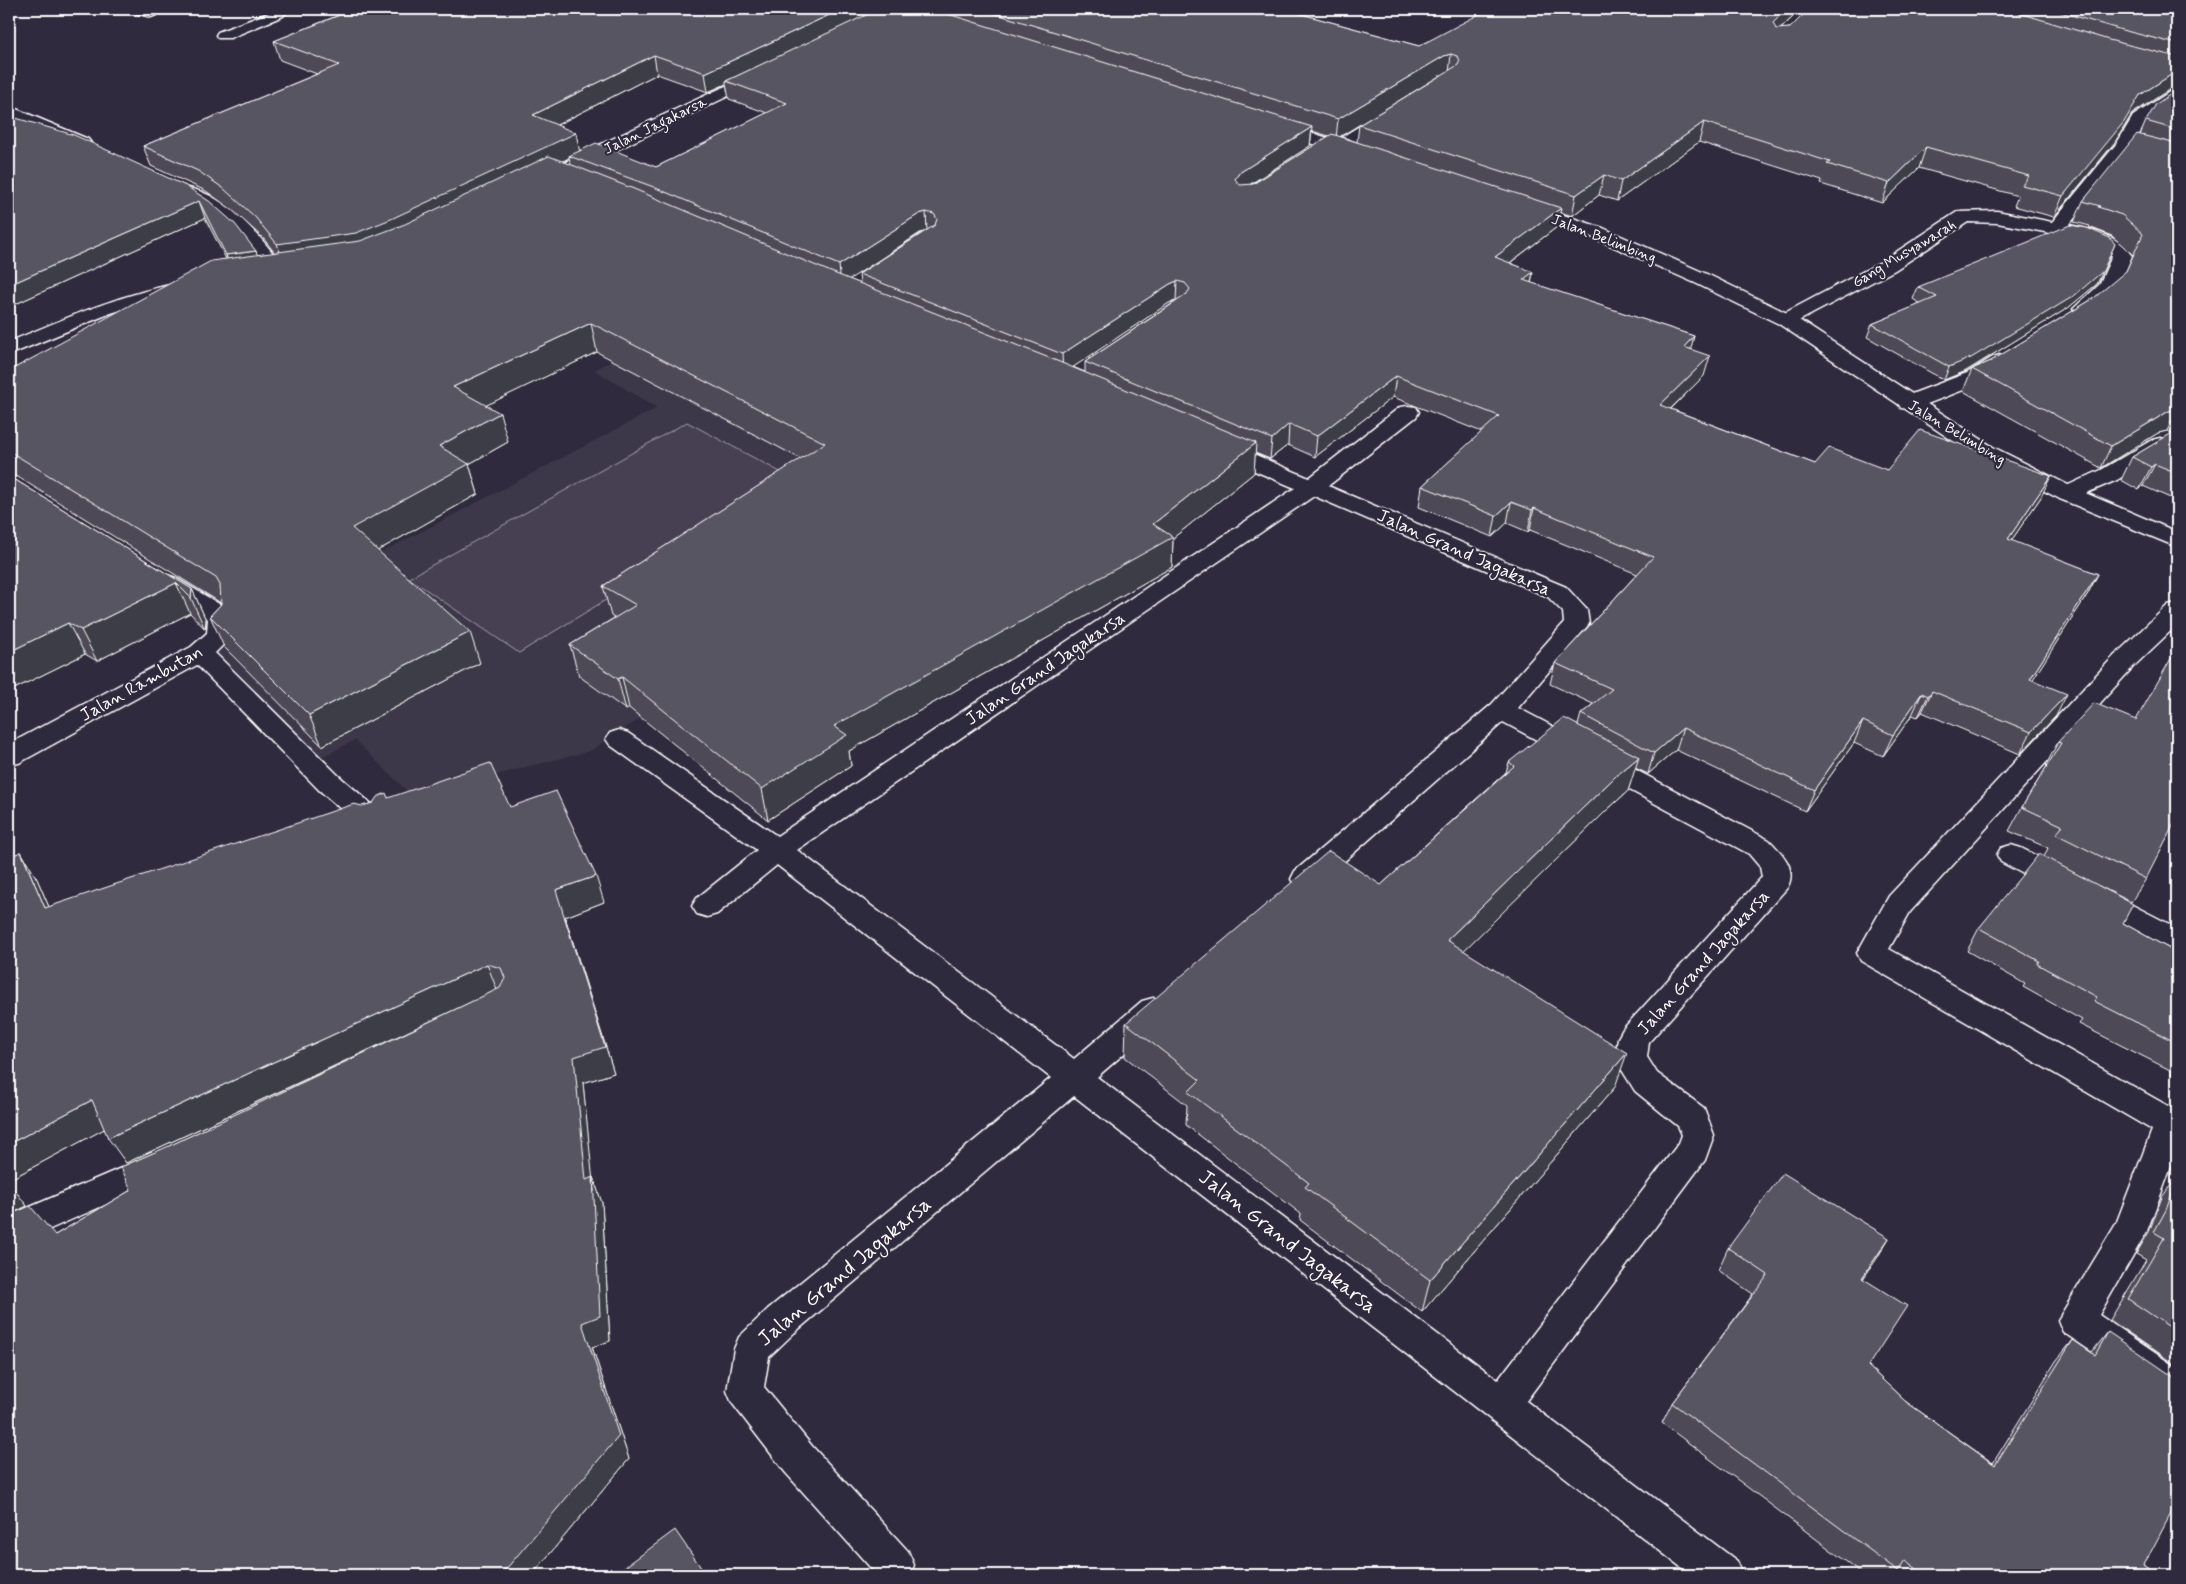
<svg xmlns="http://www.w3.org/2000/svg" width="2186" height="1584" font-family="Mynerve,sans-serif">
<rect width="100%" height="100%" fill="#2f2a3d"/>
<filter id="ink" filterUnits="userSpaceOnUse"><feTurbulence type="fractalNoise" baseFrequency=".02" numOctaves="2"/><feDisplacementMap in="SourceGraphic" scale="10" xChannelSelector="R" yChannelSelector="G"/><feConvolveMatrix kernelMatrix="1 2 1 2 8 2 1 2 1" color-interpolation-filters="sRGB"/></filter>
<g filter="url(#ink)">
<path fill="#3c3749" d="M696,317L918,539L590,751L412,796L355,740L311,763L203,646L657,408L594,370Z"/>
<path fill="#464152" stroke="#a2a0a8" d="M687,422L799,482L519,653L409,578Z"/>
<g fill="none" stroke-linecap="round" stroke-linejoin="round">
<g stroke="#fff" stroke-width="3">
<g id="lane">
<path d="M130,9H156L159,12L156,15L151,17L132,12Z"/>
<path d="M279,9L286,13L283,16L230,38H218L216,35L218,32Z"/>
<path d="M9,106L88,139L91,143L88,147H76L9,117Z"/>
<path d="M189,188C231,198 261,238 286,270L289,274L286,278L279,280L272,278C246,244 221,216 183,197L180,193L183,189Z"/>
</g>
</g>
<g stroke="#fff" stroke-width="3">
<g id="street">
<path d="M2177,90V102L2146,123L2130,149L2069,225C2094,230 2116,234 2132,256C2127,267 2123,279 2117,289C2111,300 2089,317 2076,313L2073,309L2099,285L2112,256L2106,249L2082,239L1997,223L1968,222L1895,270L1793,324L1786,326L1779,324L1776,320L1779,316L1881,262L1957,212L1997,211L2052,222L2117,143L2133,116L2171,91Z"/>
<path d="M1390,110L1396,111L1398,115L1396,119L1344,151L1338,152L1332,151L1329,147L1332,143L1384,111Z"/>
<path d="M2000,355L2007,357L2010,361C1997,381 1940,398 1917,408L1909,409L1901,408L1898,403L1901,398L1967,373L1993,357Z"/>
<path d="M1408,406L1416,407L1419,412L1416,417L1328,486L1566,587L1587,610L1589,624L1518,708L1769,840C1782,853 1798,869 1787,888L1649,1042L1647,1057L1657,1073L1704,1108L1714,1135L1705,1160L1526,1401L1737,1561L1743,1575H1691L1074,1096L794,1333L769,1357L764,1387L812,1446L908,1551L914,1565L910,1575H877L785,1472L732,1403L727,1391L734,1349L739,1337L768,1309L1051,1078L777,865L717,914L707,917L697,914L692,906L697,898L757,850L610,745L606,739L610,733L619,730L628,733L777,836L1295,488L1212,453L1209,448L1212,443L1220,441L1228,443L1309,478L1400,407ZM1314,496L1548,597L1563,612L1564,623L1492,704L1295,871L1291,879L1295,887L1305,890L1315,887L1503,722L1749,854L1760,867L1762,877L1623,1029L1618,1038L1615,1059L1635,1091L1678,1126L1682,1135L1679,1143L1498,1380L1097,1077L1164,1019L1168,1010L1164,1001L1153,998L1142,1001L1074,1059L797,850Z"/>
<path d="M2160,438L2168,440L2171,445L2168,450L2117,480L2068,501L2060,499L2057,494L2060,489L2101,470L2152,440Z"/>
<path d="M167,575L176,578L229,610L232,616L233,635L215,653L339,776L383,814L387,821L383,828L373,831L363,828L319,790L197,665L19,763L9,765V744L191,647L207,633L208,619L158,588L155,583L158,578Z"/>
<path d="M2177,603V625L2133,667L1910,912L1889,949L2177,1111V1151L2147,1231L2099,1315L2177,1368V1406L2164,1401L2063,1332L2058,1320L2116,1224L2152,1130L1861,961L1857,953L1889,896L2115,655L2168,605Z"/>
<path d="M2011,845L2021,848L2177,928V951L2141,937L2001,862L1997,855L2001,848Z"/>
<path d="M161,1151L173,1155L178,1165L173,1175L9,1247V1216Z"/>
</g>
</g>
<g stroke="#fff" stroke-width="3">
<g id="secondary">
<path d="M760,70L766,72L768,75L766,78L581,167L575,168L569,167L566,163L569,159Z"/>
<path d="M1277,122L1363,149L1366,153L1363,157L1357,158L1271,131L1268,127L1271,123Z"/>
<path d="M1524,202L1603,228L1709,275L1793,316L1993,447L2076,489L2177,532V547L2060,499L1977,457L1779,324L1695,283L1589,236L1518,212L1515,208L1518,204Z"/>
<path d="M184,282L191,284L194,288L191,292L157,299L111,313L9,355V342C68,317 121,294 184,282Z"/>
</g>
</g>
<use href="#lane" fill="#2f2a3d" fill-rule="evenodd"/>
<use href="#street" fill="#2f2a3d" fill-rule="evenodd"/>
<use href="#secondary" fill="#2f2a3d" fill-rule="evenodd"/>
</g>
<g fill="#4d4956" stroke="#fff" fill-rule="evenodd">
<path d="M353,9H1283L1419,46L1801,9L1781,29L1790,28L1809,9H2177V89H2170L2132,114L2115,142L2054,217L2014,206L2018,196L1919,168L1882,203L1821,184L1822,181L1699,142L1617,201L1599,195L1572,216L1560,212L1557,227L1510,263L1533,272L1531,283L1694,336L1690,349L1704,376L1671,409L1815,464L1887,470L2041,497L2011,541L2098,574L2087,595L2032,680L2056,716L2020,754L1922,712L1918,717L1912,715L1883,756L1854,743L1805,811L1676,750L1648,774L1635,768L1628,791L1606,811L1463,951L1615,1087L1422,1312L1300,1220L1301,1214L1186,1125L1187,1105L1125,1057L1126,1023L1381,885L1506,772L1509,762L1578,725L1581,714L1593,704L1550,684L1555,663L1637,574L1530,530L1528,532L1507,523L1492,537L1419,507L1422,486L1482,432L1393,397L1315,457L1288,445L1270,459L1255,453L1254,473L1173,538L1172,567L849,751L851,766L768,820L629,708L626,710L579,676L570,645L614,618L611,616L603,586L801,459L597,352L486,405L508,442L469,464L478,494L377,551L480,663L322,746L224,647L210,616L221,604V603L18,477L9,475V476V371L226,259L205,218L9,307V116L186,186L256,251L257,255L275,253L263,238L231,209L206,191L151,166L143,146L317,74L280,60L274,41L354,9ZM657,74L708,92L726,84L729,99L767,113L656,167L580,150L557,125ZM1433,80L1359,125L1357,142L1340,136ZM1312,131L1329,136L1253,184L1250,185L1310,146ZM569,158L571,165L563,162ZM923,232L859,274L860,284L849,279L920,233ZM1176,301L1085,362V372L1073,367L1169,303Z"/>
<path d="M2177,90V501L2143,486L2139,490L2121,480L2132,457L2173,433L2167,431L2158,433L2101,468L1963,391L1972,369L1991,361L2094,298L2126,272L2133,255L2112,236L2089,227L2090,226L2074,222L2083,201L2140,135L2146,121Z"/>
<path d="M2097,284L2068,308L1966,371L1944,380L1867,337L1872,324L1921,304L1913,299L1918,287Z"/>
<path d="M9,476L192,589L206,620L205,629L190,613L97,661L85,654L14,689Z"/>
<path d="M2136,720L2146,879L2131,902L2099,886L2123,923L2177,953V1077L2171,1074L2172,1071L2079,1024L2082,1020L2023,987L2025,984L1967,951L1979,928L2044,857L2048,848L2009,831L2022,807L2047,766L2046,765L2058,742Z"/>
<path d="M388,798L510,807L604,902L565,917L614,1073L583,1083L592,1178L593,1177L602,1203L610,1341L592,1347L629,1459L532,1575H9V1183L27,1206L15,1212L55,1235L131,1190L169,1146L445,1015L126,1163L104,1129L9,1180V857L21,852L37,879L49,907Z"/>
<path d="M2177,1177V1366L2110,1320L2146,1260L2136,1254L2149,1232L2162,1197Z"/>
<path d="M1889,1238L1863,1279L1868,1366L1905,1401L1993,1463L2056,1361L2073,1340L2092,1352L2108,1332L2144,1565L2158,1575H1864L1662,1423L1672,1403L1753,1294L1718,1270L1728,1248Z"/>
</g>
<g fill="#3e3c46" stroke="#fff">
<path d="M842,9H884L726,81V84L708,92L705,73Z"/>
<path d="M1787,9H1801L1767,42L1773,23Z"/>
<path d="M1451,54L1449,73L1441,75L1336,139L1338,119L1444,56Z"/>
<path d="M654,55L657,74L537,135L533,115Z"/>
<path d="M2177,71V89H2170L2132,114L2115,142L2054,217L2063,196L2140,95Z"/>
<path d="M1704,122L1699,142L1617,201L1621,181Z"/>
<path d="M1312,127L1310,146L1238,192L1235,179L1239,173Z"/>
<path d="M576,133L580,153L569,156V158L397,240L285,265L277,244Z"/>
<path d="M1926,147L1919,168L1882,203L1889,183Z"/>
<path d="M1604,175L1599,195L1572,216L1576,195Z"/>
<path d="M199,201L205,218L9,307V285Z"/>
<path d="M1561,208L1557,227L1491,277L1495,257Z"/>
<path d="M926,212L927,231L920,233L841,285L839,265L919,214Z"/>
<path d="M2115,244L2097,284L2068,308L1966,371L1944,380L1949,367Z"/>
<path d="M256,251L262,268L232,273L226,255Z"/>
<path d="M1533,272L1529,292L1523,280Z"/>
<path d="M1177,281L1176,301L1169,303L1063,374L1062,354L1170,284Z"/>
<path d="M591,323L597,352L462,417L453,387Z"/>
<path d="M1694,336L1689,356L1684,347Z"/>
<path d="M1710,356L1704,376L1654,425L1660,405Z"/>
<path d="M1396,376L1393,397L1315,457L1317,436Z"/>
<path d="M2177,409L2167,431L2158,433L2101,468L2111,446L2169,411Z"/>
<path d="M500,413L508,442L469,464L478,494L363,559L352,528L439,446Z"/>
<path d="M1289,424L1288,445L1270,459L1272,439Z"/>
<path d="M1256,443L1254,473L1173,538L1172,567L849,751L851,766L768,820L762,789L834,726L1153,524Z"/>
<path d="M2155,464L2143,486L2139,490L2151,467Z"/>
<path d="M2051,476L2041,497L1998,560L2008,539Z"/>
<path d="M1511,502L1507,523L1492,537L1496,516Z"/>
<path d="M1534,508L1530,530L1528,532L1532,510Z"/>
<path d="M2098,574L2087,595L2019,701L2030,679Z"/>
<path d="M176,583L190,613L97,661L81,630Z"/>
<path d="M192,589L206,620L205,629L191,598Z"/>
<path d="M68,623L85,654L14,689L9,679V652Z"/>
<path d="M470,632L480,663L322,746L309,715Z"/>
<path d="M622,677L629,708L626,710L618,679Z"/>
<path d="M1932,691L1922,712L1918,717L1928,696Z"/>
<path d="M1922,693L1912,715L1883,756L1893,735Z"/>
<path d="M2067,694L2056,716L2020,754L2031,732Z"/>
<path d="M1863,721L1854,743L1805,811L1814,790Z"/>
<path d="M1683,728L1676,750L1648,774L1654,753Z"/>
<path d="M1639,757L1628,791L1606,811L1439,975L1447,940L1616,776Z"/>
<path d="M21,852L37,879L61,935L45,908Z"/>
<path d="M596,876L604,902L565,917L614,1073L583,1083L594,1192L593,1177L602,1203L610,1341L592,1347L629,1459L532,1575H501L582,1323L556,890Z"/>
<path d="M487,964L497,990L126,1163L108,1138Z"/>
<path d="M1627,1053L1615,1087L1422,1312L1430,1280Z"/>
<path d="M92,1100L110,1126L9,1180V1144Z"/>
<path d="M9,1183L27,1206L9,1215Z"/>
<path d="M1889,1238L1876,1260L1849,1299L1862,1278Z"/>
</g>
<g fill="#595564" stroke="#fff">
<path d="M355,9H842L705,73L654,55L533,115L576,133L391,219L356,233L277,244L255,217L223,188L198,171L143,146L339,65L274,41Z"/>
<path d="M879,9H932L1312,127L1239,173L1235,179L1240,185L1253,184L1332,134L1561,208L1495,257L1533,272L1523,280L1694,336L1684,347L1710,356L1660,405L1815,464L1829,448L1887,470L1920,430L2051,476L2008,539L2098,574L2030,679L2067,694L2031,732L1932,691L1928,696L1922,693L1893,735L1863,721L1814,790L1683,728L1654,753L1581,714L1612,689L1555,663L1653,557L1534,508L1532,510L1511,502L1496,516L1422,486L1499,416L1396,376L1317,436L1289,424L1272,439L1085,362L1186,295L1190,289L1185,283L1177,281L1170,284L1062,354L859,274L935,225L937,219L934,214L926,212L919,214L839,265L651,186L569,156L596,143L656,167L787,103L726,81Z"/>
<path d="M980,9H1283L1419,46L1489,9H1787L1773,23L1776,29L1790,28L1809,9H2006L2109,40L2177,57V71L2140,95L2124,122L2063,196L2022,185L2029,176L1926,147L1889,183L1827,164L1830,162L1704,122L1621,181L1604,175L1576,195L1359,125L1458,65L1460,60L1457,56L1451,54L1444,56L1338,119Z"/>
<path d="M2050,9H2177V44L2122,30Z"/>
<path d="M2177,90V130L2146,121L2156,104Z"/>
<path d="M9,116L74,135L186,186L209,201L235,224L256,251L226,255L199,201L9,285Z"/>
<path d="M2137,134L2177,144V409L2169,411L2111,446L1972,369L1991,361L2094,298L2126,271L2143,234L2122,215L2098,207L2100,206L2083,201Z"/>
<path d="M549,156L634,189L831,272L1057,361L1256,443L1153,524L1173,537L834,726L847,735L762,789L622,677L618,679L570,645L636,605L603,586L825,443L591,323L453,387L500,413L439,446L469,464L352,528L470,632L309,715L210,616L221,604L220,585L216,578L9,451V371L211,261L360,241L405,224Z"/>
<path d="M2070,225L2087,228L2110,238L2115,244L2103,271L2074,296L1971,358L1949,367L1872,324L1937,297L1918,287Z"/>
<path d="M2177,430V473L2155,464L2151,467L2132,457Z"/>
<path d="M9,476L192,589L191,598L176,583L81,630L68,623L9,652Z"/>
<path d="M2177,648V818L2146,879L2056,834L2063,826L2022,807L2061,743L2058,742L2094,703L2136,720Z"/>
<path d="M1564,718L1639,757L1616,776L1447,940L1627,1053L1430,1280L1305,1187L1309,1183L1188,1092L1200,1080L1126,1023L1329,851L1381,885L1514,766L1509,762Z"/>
<path d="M490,763L510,807L556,791L596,876L556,890L605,1047L574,1057L586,1180L593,1177L600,1316L582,1323L619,1436L501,1575H9V1215L30,1206L55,1235L131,1190L121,1167L169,1146L500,988L505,978L501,968L487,964L108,1138L92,1100L9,1144V857L21,852L45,908L354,804L362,806L373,803L377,797L386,793L388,798Z"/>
<path d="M2039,854L2133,904L2123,923L2177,953V1043L2094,1001L2097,997L2037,964L2039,961L1979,928Z"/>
<path d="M1783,1173L1889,1238L1862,1278L1907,1306L1868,1366L1905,1401L1995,1465L2073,1340L2095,1355L2108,1332L2177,1379V1502L2144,1565L2158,1575H1925L1905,1560L1898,1571L1672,1403L1768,1275L1728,1248Z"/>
<path d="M2177,1180V1332L2128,1299L2164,1238L2154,1232L2166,1210Z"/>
<path d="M675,1530L706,1575H614Z"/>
</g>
</g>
<g text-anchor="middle" stroke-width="4.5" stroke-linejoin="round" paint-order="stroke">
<g font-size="15" fill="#fff" stroke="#2f2a3d">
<text transform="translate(655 125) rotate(-26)" y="5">Jalan Jagakarsa</text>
<text transform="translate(1604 238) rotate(21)" y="5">Jalan Belimbing</text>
<text transform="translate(1904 253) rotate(-31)" y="5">Gang Musyawarah</text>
<text transform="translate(1957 432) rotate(31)" y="5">Jalan Belimbing</text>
</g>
<g font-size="18" fill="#fff" stroke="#2f2a3d">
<text transform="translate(1464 552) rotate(24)" y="6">Jalan Grand Jagakarsa</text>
<text transform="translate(1045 668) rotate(-34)" y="6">Jalan Grand Jagakarsa</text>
<text transform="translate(141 683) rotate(-29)" y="6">Jalan Rambutan</text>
<text transform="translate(1703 962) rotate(-48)" y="6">Jalan Grand Jagakarsa</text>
</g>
<g font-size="21" fill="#fff" stroke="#2f2a3d">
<text transform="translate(1288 1241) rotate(38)" y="7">Jalan Grand Jagakarsa</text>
<text transform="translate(844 1271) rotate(-40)" y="7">Jalan Grand Jagakarsa</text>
</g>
</g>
<rect width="2186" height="1584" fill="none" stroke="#2f2a3d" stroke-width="30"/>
<rect x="15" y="15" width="2156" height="1554" fill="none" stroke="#fff" stroke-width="2" filter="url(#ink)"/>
</svg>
